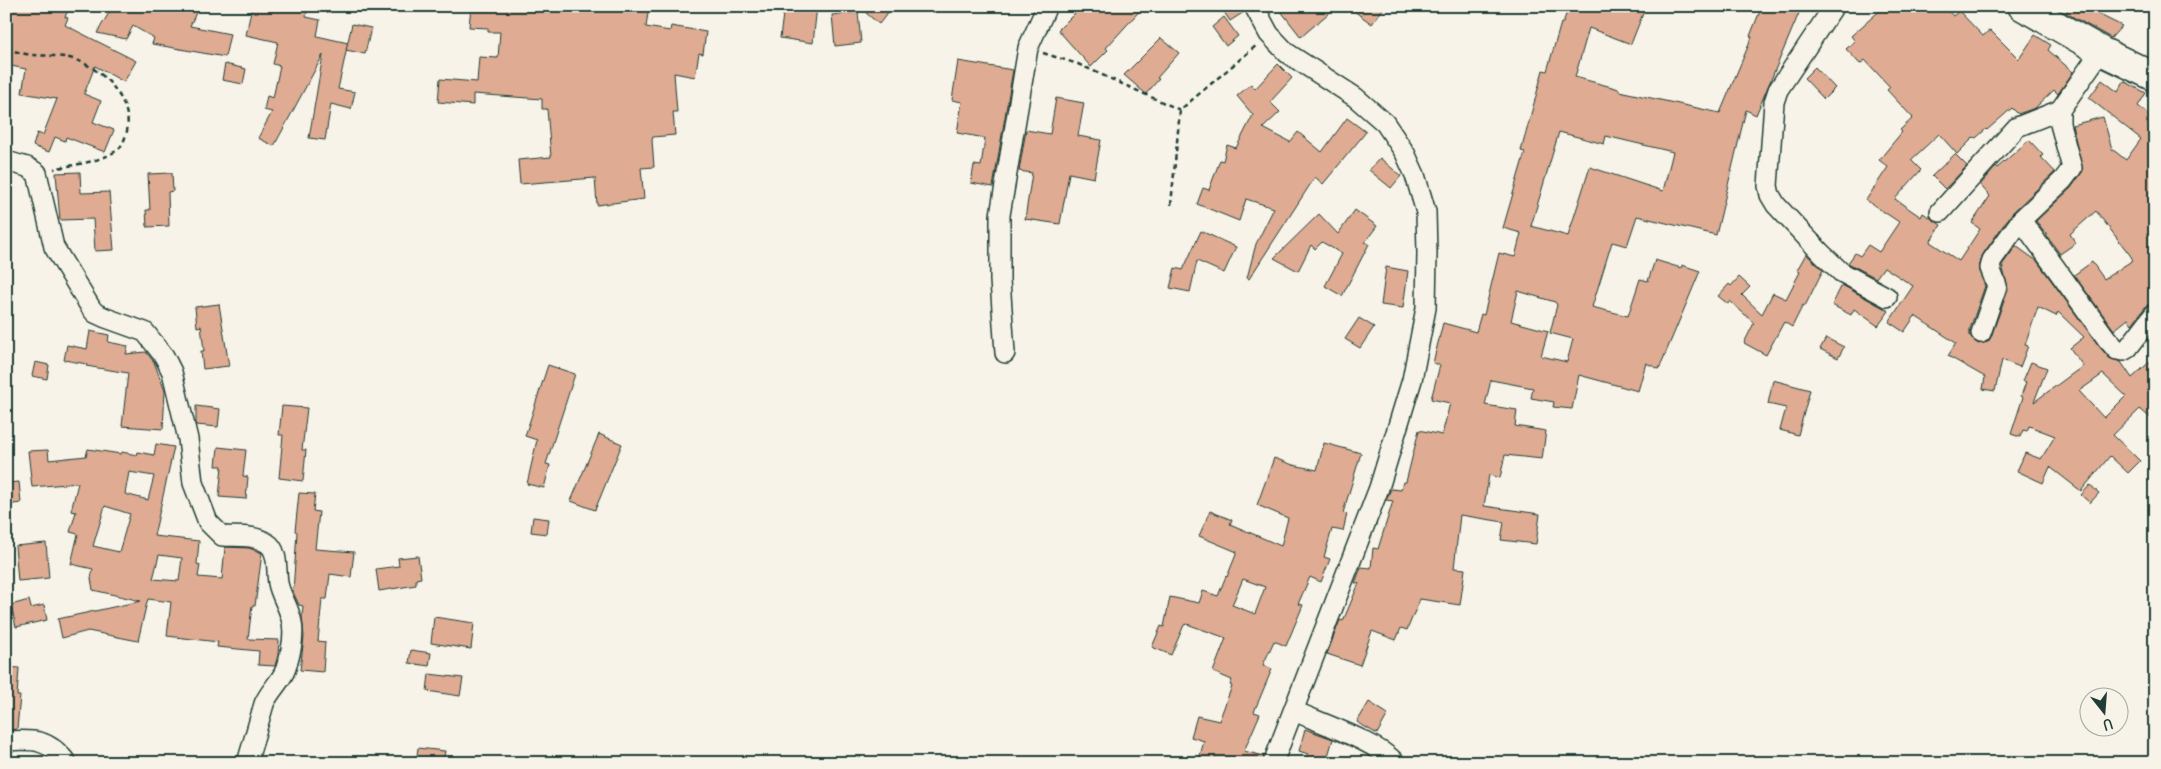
<svg xmlns="http://www.w3.org/2000/svg" width="2161" height="769" font-family="Delius,sans-serif">
<rect width="100%" height="100%" fill="#f7f3e8"/>
<filter id="ink" filterUnits="userSpaceOnUse"><feTurbulence type="fractalNoise" baseFrequency=".02" numOctaves="2"/><feDisplacementMap in="SourceGraphic" scale="10" xChannelSelector="R" yChannelSelector="G"/><feConvolveMatrix kernelMatrix="1 2 1 2 8 2 1 2 1" color-interpolation-filters="sRGB"/></filter>
<g filter="url(#ink)">
<g fill="#dfab92" stroke="#1f3d34" fill-rule="evenodd">
<path d="M6,6H70L65,17L68,18L65,25L136,61L124,82L95,66L84,94L101,101L93,122L114,130L105,152L66,137L65,141L55,137L49,152L33,146L37,133L43,135L57,99L22,93L26,69L6,65Z"/>
<path d="M113,6H199L190,26L230,34L225,57L152,44L154,38L133,26L126,39L97,33Z"/>
<path d="M252,6H267L286,10L287,8L307,12L306,17L320,20L317,36L348,43L338,89L355,92L351,109L331,104L325,140L309,138L323,55L274,146L258,138L272,112L264,110L267,96L273,98L280,66L273,64L278,42L246,35Z"/>
<path d="M471,6L564,12L565,6L626,9V6H649L646,27L670,31L671,26L706,32L703,54L699,53L695,77L674,73L677,112H673L675,135L653,137L652,140L654,167L641,168L644,199L597,205L595,178L520,184L518,160L551,157L547,109H542V99L473,94V105L438,102L440,79L477,82L479,57L498,58L500,32H488V28L469,27Z"/>
<path d="M784,6H817L813,43L780,38Z"/>
<path d="M872,6H893L879,24L866,13Z"/>
<path d="M1070,6H1144L1106,48L1108,50L1091,67L1058,30L1076,12Z"/>
<path d="M1220,6H1243L1244,12L1230,21Z"/>
<path d="M1277,6H1337L1301,37Z"/>
<path d="M1347,6H1385L1372,24Z"/>
<path d="M1569,6H1646L1631,44L1589,28L1575,77L1619,89V91L1720,113L1752,37L1750,36L1762,6H1802L1756,115L1746,110L1716,235L1637,216L1627,246L1612,242L1592,307L1628,316L1640,279L1648,281L1655,260L1681,268L1682,265L1700,271L1659,369L1646,363L1638,391L1579,375L1572,409L1553,407L1554,402L1531,398L1533,388L1491,380L1485,405L1517,410L1515,426L1546,431L1542,459L1505,455L1500,478L1489,475L1484,506L1540,514L1536,544L1501,540L1504,522L1460,515L1454,568L1465,569L1460,605L1420,599L1407,630L1401,628L1396,640L1372,631L1360,665L1327,654L1340,620L1343,621L1359,583H1355L1361,567L1371,568L1373,548L1378,549L1393,501L1386,500L1391,489L1401,490L1403,482H1406L1419,430L1442,435L1450,403L1431,399L1440,365L1433,363L1443,323L1476,332L1481,314L1484,315L1499,253L1515,257L1521,233L1503,228L1525,152L1521,151L1543,70L1547,71L1561,23H1563ZM1559,132L1604,144L1606,136L1673,152L1663,191L1590,167L1568,236L1531,226ZM1518,291L1555,302L1557,305L1550,333L1573,339L1567,362L1541,356L1548,331L1511,321Z"/>
<path d="M1885,6H1944L1953,16L1959,11L1983,36L1990,30L2019,59L2035,35L2051,45L2048,50L2073,72L2058,94L2054,90L2035,108L2018,114L2012,108L1987,130L1986,129L1976,138L1974,137L1957,154L1939,134L1911,160L1921,170L1895,199L1921,217L1923,213L1941,225L1930,242L1959,261L1980,229L1972,223L1990,196L1980,185L1996,167L1997,168L2029,140L2043,155L2041,157L2055,172L2012,213L1981,257L1979,272L1985,286L1970,329V336L1978,344L1988,342L1991,337L2008,289L2002,265L2016,246L2037,261L2099,346L2109,358L2121,362L2132,378L2155,357V422L2140,409L2113,435L2140,461L2128,473L2110,456L2081,491L2050,467L2043,483L2017,471L2025,453L2041,459L2055,436L2029,426L2027,431L2023,430L2020,437L2011,434L2023,397L2021,396L2026,382L2023,381L2031,362L2047,368L2034,402L2083,366L2070,348L2084,337L2058,312L2056,316L2038,307L2025,345L2028,346L2020,367L2002,360L1995,391L1983,389L1985,377L1948,356L1956,343L1915,316L1904,332L1889,322L1913,286L1884,267L1876,278L1848,263L1855,253L1860,256L1868,245L1879,252L1899,222L1866,200L1888,167L1879,160L1902,132L1900,130L1913,118L1887,90L1890,87L1865,60L1860,64L1846,49L1855,41L1851,36ZM2103,374L2126,396L2104,418L2079,391Z"/>
<path d="M2069,6H2097L2094,12L2122,26L2111,38L2066,13Z"/>
<path d="M858,12L861,43L835,46L832,15Z"/>
<path d="M1224,17L1238,36L1226,46L1212,27Z"/>
<path d="M352,24L371,28L365,54L346,50Z"/>
<path d="M1161,38L1179,53L1157,78L1159,79L1146,94L1124,75Z"/>
<path d="M958,61L1013,70L993,187L971,183L974,165L981,166L985,138L957,133L962,102L952,100Z"/>
<path d="M225,64L246,69L243,84L222,80Z"/>
<path d="M1278,64L1292,78L1270,102L1280,112L1263,128L1290,142L1298,132L1322,152L1347,118L1366,132L1323,184L1315,177L1249,279L1247,278L1256,244L1274,208L1246,199L1239,221L1197,204L1203,188L1209,190L1220,160L1223,161L1227,145L1236,148L1253,115L1237,96L1251,84L1255,89Z"/>
<path d="M1815,67L1835,88L1824,99L1804,78Z"/>
<path d="M2102,80L2118,92L2124,81L2146,93L2138,106L2155,119V302L2146,306L2132,324L2128,319L2114,330L2074,275L2092,262L2104,279L2133,260L2130,255L2096,211L2070,234L2076,243L2060,254L2046,235L2048,234L2043,231L2036,221L2071,188L2083,171L2072,125L2103,117L2112,149L2126,160L2141,139L2089,98Z"/>
<path d="M1056,98L1084,103L1078,136L1101,140L1094,178L1069,173L1060,224L1025,219L1032,173L1019,171L1026,130L1050,134Z"/>
<path d="M1955,154L1967,166L1945,189L1932,176Z"/>
<path d="M1380,158L1401,176L1391,188L1369,170Z"/>
<path d="M80,172L81,193L109,192L114,250L95,251L93,219L60,220L56,173Z"/>
<path d="M172,173L173,191L168,192L169,226L147,227L146,210H150L148,174Z"/>
<path d="M1355,210L1377,226L1365,242L1369,244L1342,296L1325,286L1342,254L1322,242L1315,249L1311,245L1298,271L1274,258L1319,214L1338,234Z"/>
<path d="M1201,231L1236,247L1224,273L1197,261L1190,292L1170,288L1175,268L1183,270Z"/>
<path d="M1806,254L1823,270L1805,306L1803,305L1792,327L1784,322L1766,355L1744,343L1754,323L1730,301L1728,304L1718,296L1729,284L1731,286L1739,277L1750,287L1742,295L1762,314L1773,293L1786,299L1800,272L1797,270Z"/>
<path d="M1386,267L1408,271L1403,308L1381,305Z"/>
<path d="M1842,285L1889,311L1878,326L1854,309L1851,315L1832,305Z"/>
<path d="M219,304L229,366L203,369L201,351H204L201,326L197,327L195,307Z"/>
<path d="M1359,318L1374,327L1360,348L1345,339Z"/>
<path d="M90,331L109,335L108,342L128,346L126,354L146,352L154,362L165,391L163,429L122,426L128,373L86,366L87,364L64,360L67,345L87,349Z"/>
<path d="M1826,338L1844,347L1838,358L1820,349Z"/>
<path d="M35,362L49,365L47,379L32,376Z"/>
<path d="M548,365L575,374L546,464L550,465L544,488L527,484L537,440L525,436Z"/>
<path d="M1773,380L1810,390L1798,435L1780,430L1786,408L1768,404Z"/>
<path d="M196,406L220,409L218,427L196,425Z"/>
<path d="M282,406L307,408L302,450H306L303,481L279,478L283,435H279Z"/>
<path d="M599,434L622,444L595,510L571,501Z"/>
<path d="M1324,443L1361,453L1343,513L1347,514L1343,531L1332,529L1324,557L1330,559L1321,582L1310,577L1298,604L1303,605L1286,646L1274,641L1263,665L1272,669L1254,712L1260,714L1244,751L1264,756L1262,763H1198L1204,741L1191,737L1197,716L1219,721L1232,686L1230,685L1232,680L1213,672L1226,638L1187,624L1184,625L1171,655L1152,647L1161,626L1164,627L1170,597L1199,603L1203,591L1218,596L1226,576L1227,577L1237,552L1199,536L1210,511L1232,520L1230,524L1281,546L1288,518L1257,505L1274,458L1293,465L1317,470ZM1243,579L1265,587L1255,614L1232,605Z"/>
<path d="M156,444L174,447L154,536L199,541L197,564L200,565L198,577L222,579L225,547L249,548L262,553L255,606H252L248,639L279,640L278,655L275,666L258,665L259,651L217,647L218,642L167,636L171,602L148,599L147,602L138,641L88,631L62,638L58,619L141,601L93,590L91,578L93,569L71,564L78,534L70,532L76,512L71,511L78,483L32,487L28,451L48,450L49,460L86,456L88,449L121,454L122,452L137,455L138,452L154,455ZM129,472L154,476L148,500L125,494ZM105,506L130,514L119,552L93,546ZM159,555L182,558L179,581L153,579Z"/>
<path d="M218,447L246,450L243,476L248,477L246,499L219,497L222,466H216Z"/>
<path d="M19,482L21,503L6,505V483Z"/>
<path d="M2090,485L2099,493L2090,503L2081,495Z"/>
<path d="M299,493L315,494L313,511L319,512L315,549L354,552L351,577L330,574L327,599H322L318,641L325,642L323,672L300,670L304,637L302,617L303,606L299,605L293,592L297,532L295,531Z"/>
<path d="M533,517L549,519L547,534L531,532Z"/>
<path d="M46,543L49,578L18,581L15,546Z"/>
<path d="M418,556L421,578L416,579V585L379,591L376,569L399,566L398,558Z"/>
<path d="M29,600L31,608L44,605L47,620L16,627L11,605Z"/>
<path d="M434,617L474,623L471,649L431,643Z"/>
<path d="M411,650L431,653L429,666L409,663Z"/>
<path d="M6,667L19,668L17,696H20L17,729L6,730Z"/>
<path d="M429,674L463,678L460,696L427,691Z"/>
<path d="M1369,702L1388,714L1377,734L1357,722Z"/>
<path d="M1305,729L1333,739L1326,763H1304L1308,754L1299,751Z"/>
<path d="M418,748L445,751L443,763H416Z"/>
</g>
<g fill="none" stroke-linecap="round" stroke-linejoin="round">
<g stroke="#1f3d34" stroke-width="22">
<g id="street">
<path d="M1254,6L1269,34L1287,53L1355,97L1385,123L1405,153L1415,175L1426,212L1427,253L1426,308L1412,380L1379,488L1273,763"/>
<path d="M1834,6L1778,90L1774,102L1768,186L1770,195L1776,205L1822,254L1841,272L1887,297"/>
<path d="M6,161L27,167L37,173L54,247L91,308L95,313L106,318L145,332L164,356L172,372L188,439L193,483L208,522L222,536C237,537 253,534 267,543C279,550 276,571 278,583C280,594 287,604 290,615C296,631 291,653 286,668C282,681 269,691 264,704L247,763"/>
<path d="M1940,212L2017,127L2060,110"/>
<path d="M2021,220L2107,339L2117,350L2123,351L2128,348L2155,313"/>
<path d="M1981,333L1997,286L1990,268L1992,260L2021,220L2063,180L2072,168L2060,124V110L2101,51"/>
<path d="M1005,353L1000,280V215L1028,48L1047,6"/>
<path d="M1294,711C1323,724 1375,741 1396,763"/>
<path d="M6,741C34,739 49,739 67,763"/>
</g>
</g>
<g stroke="#1f3d34" stroke-width="31">
<path id="highway" d="M2022,6L2101,51L2155,77"/>
</g>
<g stroke="#1f3d34" stroke-width="2.5" stroke-dasharray="5 4" stroke-linecap="butt">
<path d="M6,49C15,51 23,54 32,55C49,56 66,55 81,62C107,73 135,105 126,135C124,141 121,148 116,151C97,163 75,164 54,169"/>
<path d="M1043,53L1078,64L1180,110"/>
<path d="M1171,205L1180,110L1257,45"/>
</g>
<use href="#street" stroke="#f7f3e8" stroke-width="19"/>
<use href="#highway" stroke="#f7f3e8" stroke-width="28"/>
</g>
</g>
<rect width="2161" height="769" fill="none" stroke="#f7f3e8" stroke-width="25"/>
<rect x="12" y="12" width="2136" height="744" fill="none" stroke="#1f3d34" stroke-width="2" filter="url(#ink)"/>
<g transform="translate(2104 712) rotate(163)"><circle r="24" fill="#f7f3e8" stroke="#a1aaa0"/>
<path d="M0-4L9 19L0 12L-9 19Z" fill="#1f3d34"/>
<text y="-8" font-size="14" font-weight="bold" text-anchor="middle" fill="#1f3d34">U</text>
</g>
</svg>
